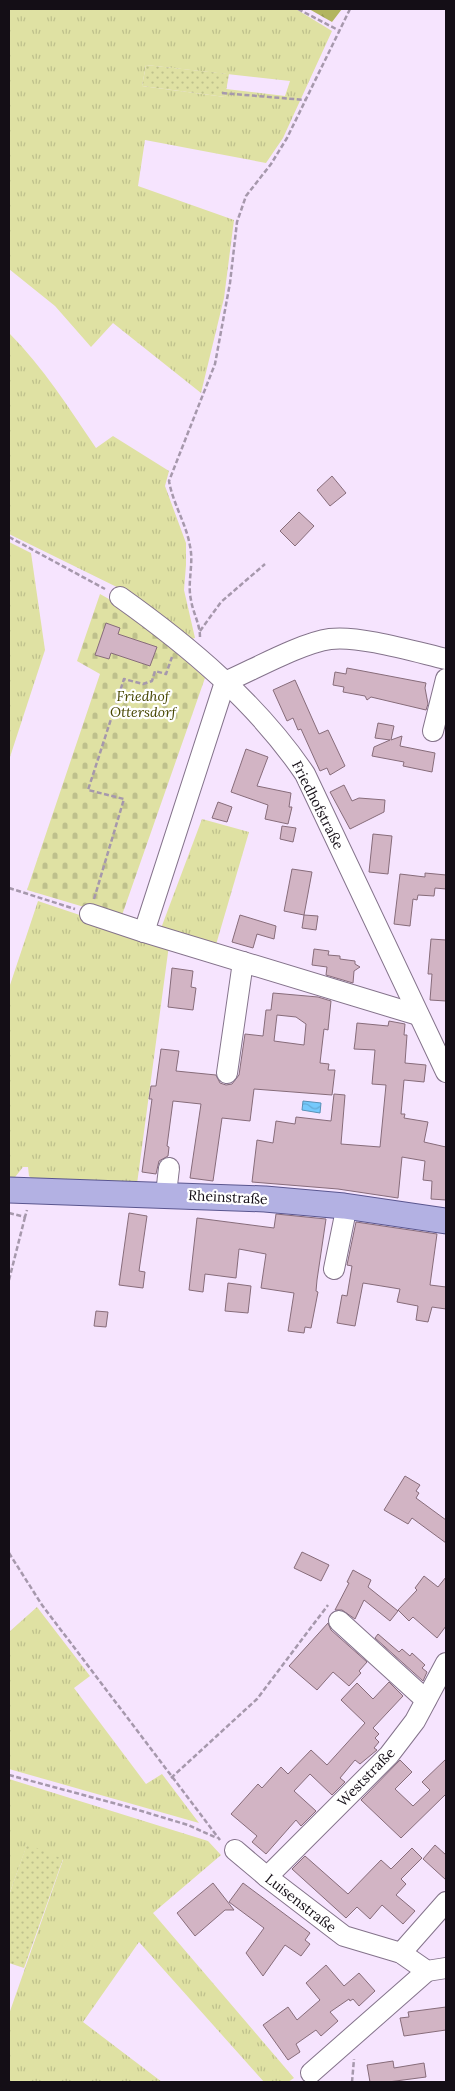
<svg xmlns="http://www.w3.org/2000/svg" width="455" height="2091" font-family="Lora,serif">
<defs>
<pattern id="grass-tufts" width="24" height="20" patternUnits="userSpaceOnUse" patternTransform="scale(1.25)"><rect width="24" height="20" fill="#dfe1a3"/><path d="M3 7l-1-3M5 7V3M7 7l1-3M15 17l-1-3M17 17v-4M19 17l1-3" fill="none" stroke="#bec08c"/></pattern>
<pattern id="forest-firs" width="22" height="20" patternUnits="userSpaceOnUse" patternTransform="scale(1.25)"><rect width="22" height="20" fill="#b2b55f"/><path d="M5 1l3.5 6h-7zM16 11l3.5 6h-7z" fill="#989a52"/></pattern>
<pattern id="cemetery-stones" width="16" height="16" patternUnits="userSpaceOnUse" patternTransform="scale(1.25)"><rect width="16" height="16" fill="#dfe1a3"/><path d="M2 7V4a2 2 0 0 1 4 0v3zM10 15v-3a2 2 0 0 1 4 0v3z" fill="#bec08c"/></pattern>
<pattern id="garden-dots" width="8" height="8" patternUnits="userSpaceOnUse" patternTransform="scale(1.25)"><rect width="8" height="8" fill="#dfe1a3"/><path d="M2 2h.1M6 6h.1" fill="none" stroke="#bec08c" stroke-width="1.8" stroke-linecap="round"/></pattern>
<pattern id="water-waves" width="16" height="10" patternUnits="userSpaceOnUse" patternTransform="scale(1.25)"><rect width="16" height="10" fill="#75c9fc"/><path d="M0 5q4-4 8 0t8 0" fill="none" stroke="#64abd7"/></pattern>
</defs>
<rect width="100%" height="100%" fill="#f6e4fe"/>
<g fill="url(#grass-tufts)" fill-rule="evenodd">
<path d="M9,9H296L332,31L283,138L266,163L145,140L138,186L234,220L224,298L201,393L113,323L91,347L55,306L9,269ZM146,65L290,81L285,96L226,89L225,97L142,86Z"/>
<path d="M9,333C43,367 69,408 96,448L113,436L169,471L165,486L186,543V565L184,590L195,638L188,640L133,595L9,534Z"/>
<path d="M9,542L31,553L45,650L9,760Z"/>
<path d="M202,819L249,832L215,948L160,931Z"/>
<path d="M38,901L169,945L137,1184L37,1183L29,1176L28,1167H23L12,1181H9V988Z"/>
<path d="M37,1607L90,1676L74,1688L146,1784L162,1774L199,1823L9,1769V1632Z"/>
<path d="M9,1779L208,1841L221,1855L153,1913L294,2078L288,2082H264L139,1942L83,2022L162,2082H9V2014L63,1860L27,1845L9,1895Z"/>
</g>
<path fill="url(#forest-firs)" d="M309,9H342L332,22Z"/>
<path fill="url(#cemetery-stones)" d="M100,594L125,608L205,678L121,918L27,890L100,674L77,661Z"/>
<g fill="url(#garden-dots)">
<path d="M146,65L229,74L225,97L142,86Z"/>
<path d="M27,1844L63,1859L24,1968L9,1963V1895Z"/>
</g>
<path fill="url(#water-waves)" stroke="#5891b7" d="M303,1101L321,1103L320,1113L302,1110Z"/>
<g fill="#d2b4c4" stroke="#876c7a" fill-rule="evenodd">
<path d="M332,476L346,493L330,506L317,490Z"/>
<path d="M299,512L314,526L295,546L280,531Z"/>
<path d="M106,623L120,628L118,634L157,647L150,666L111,653L109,659L95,655Z"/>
<path d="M347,668L426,683L425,688L428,704L426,710L371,697L367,700L365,696L343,692L344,687L333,685L335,672L346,674Z"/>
<path d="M295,680L319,734L328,730L345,766L330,775L327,768L320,771L301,729L298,730L293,718L287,721L273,690Z"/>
<path d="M378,723L394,726L391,740L402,736L400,746L435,753L432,772L403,766L404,762L372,756L374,747L390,740L375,738Z"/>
<path d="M246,749L268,757L257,786L291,793L289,807H292L288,824L265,819L268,805L231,792Z"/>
<path d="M344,785L352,801L359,798L385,800L384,812L350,829L330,792Z"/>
<path d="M218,802L232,807L227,822L212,818Z"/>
<path d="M282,826L296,828L293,842L280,839Z"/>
<path d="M373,834L392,836L388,874L369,872Z"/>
<path d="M292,869L312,872L304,915L318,916L316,930L302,928L304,915L284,911Z"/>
<path d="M425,873L446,875V889L435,888L434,896L418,895L417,900L413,899L410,926L394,924L400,874L425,877Z"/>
<path d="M240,915L276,926L274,939L257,934L253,948L232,942Z"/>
<path d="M431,939L446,940V1001L430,1000L432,974H428Z"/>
<path d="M314,949L329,951L328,955L340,956V959L355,961V964L360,967L354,971L353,983L326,975L327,967L312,965Z"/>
<path d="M172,968L193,971L191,987L196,988L193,1010L168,1007Z"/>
<path d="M273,993L318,997L331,1001L328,1030L324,1029L320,1063L329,1064L328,1070H335L332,1095L254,1089L250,1121L222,1118L213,1181L190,1178L201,1104L173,1101L167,1146L169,1147L168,1156L159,1161L156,1174L142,1172L152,1099H149L151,1086H156L161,1049L179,1051L176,1071L216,1075L220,1083L226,1085L232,1084L239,1075L245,1034L263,1036L266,1010H271ZM277,1015L296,1017L306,1024L304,1045L274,1041Z"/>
<path d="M389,1021L405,1024L404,1035H407L405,1063L426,1065L424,1082L404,1080L401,1114H405L404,1118L428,1122L424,1142L446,1147V1200L431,1199L432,1181L423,1180L425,1161L402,1157L398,1198L338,1189L252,1182L257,1140L273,1143L276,1121L295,1124L296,1117L331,1121L334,1094L345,1095L341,1144L380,1147L386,1085L372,1084L375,1050L354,1049L355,1042L357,1023L388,1026Z"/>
<path d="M129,1213L147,1216L139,1271L145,1272L143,1288L119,1285Z"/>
<path d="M276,1214L326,1219L317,1280L316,1291L318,1292L311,1328L305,1327L304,1333L288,1331L294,1293L261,1288L266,1254L239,1249L236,1278L205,1274L203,1292L189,1290L197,1218L274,1228Z"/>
<path d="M356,1222L437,1234L430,1285L446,1287V1309L432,1307L428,1322L416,1320L418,1306L397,1302L400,1289L363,1283L355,1326L337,1323L342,1295L347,1296L352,1266L347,1265Z"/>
<path d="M228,1283L251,1286L248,1313L225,1311Z"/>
<path d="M96,1311L108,1312L106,1327L94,1326Z"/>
<path d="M405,1476L420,1485L416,1491L419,1493L416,1498L446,1520V1543L412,1518L408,1524L384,1510Z"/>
<path d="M302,1552L329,1565L321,1581L294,1568Z"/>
<path d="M353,1570L371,1580L368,1587L398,1611L390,1621L364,1600L355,1619L342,1610H335L349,1583L347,1582Z"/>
<path d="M424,1576L438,1587L446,1577V1626L437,1638L413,1617L409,1621L398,1610L417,1590L415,1588Z"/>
<path d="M328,1623L331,1630L367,1662L359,1671L361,1673L349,1686L333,1672L317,1690L289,1666Z"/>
<path d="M378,1634L399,1652L402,1649L410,1656L412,1653L425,1665L422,1668L427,1672L423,1681L375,1638Z"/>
<path d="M389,1682L403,1696L373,1728L379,1734L375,1738L379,1742L374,1748L377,1750L360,1764L355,1760L340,1778L345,1782L332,1795L310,1774L294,1791L316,1811L301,1826L296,1820L266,1854L252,1842L257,1836L231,1814L258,1784L262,1788L281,1767L288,1774L311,1750L327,1765L365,1723L341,1700L357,1683L373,1699Z"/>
<path d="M446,1759V1794L401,1838L361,1800L400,1760L412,1772L395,1789L413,1806L430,1790L422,1782Z"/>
<path d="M435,1845L446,1855V1880L423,1859Z"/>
<path d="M412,1848L422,1858L401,1879L406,1884L396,1895L415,1911L403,1924L382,1905L370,1919L357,1907L346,1918L292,1869L305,1856L348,1894L381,1860L391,1869Z"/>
<path d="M213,1883L234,1910H225L195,1936L177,1913Z"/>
<path d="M243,1883L310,1933L305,1940L310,1944L301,1956L285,1945L263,1976L246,1953L264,1928L229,1902Z"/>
<path d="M326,1965L344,1986L359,1973L375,1991L359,2006L353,1999L350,2001L349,1999L330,2012L338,2021L321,2036L316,2030L296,2044L300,2052L288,2060L263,2025L288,2007L297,2020L320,2000L306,1983Z"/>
<path d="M446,2007V2030L404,2036L400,2018L409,2017L408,2012Z"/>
<path d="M393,2061L394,2068L424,2063L426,2077L388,2082H370L367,2065Z"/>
</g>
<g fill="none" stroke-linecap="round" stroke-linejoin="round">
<g stroke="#84738b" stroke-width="22">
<g id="minor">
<path d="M120,597C189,646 257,703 305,774L446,1072"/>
<path d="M433,731L446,679"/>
<path d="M90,914L144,932L418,1015"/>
<path d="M144,932L225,682C253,670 301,643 330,639C359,635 416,652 446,659"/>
<path d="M227,1073L243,962"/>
<path d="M166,1194L169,1168"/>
<path d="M334,1269L345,1215L344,1206"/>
<path d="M339,1621L426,1700"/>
<path d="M235,1850L267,1877L344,1936L401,1953L427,1971L446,1968"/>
<path d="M267,1877L389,1755L415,1721L446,1663"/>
<path d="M401,1953L446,1902"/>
<path d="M311,2073L427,1971"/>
</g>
</g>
<g stroke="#5a568f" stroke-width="27">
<path id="major" d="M9,1190L265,1199L344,1206L446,1221"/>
</g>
<g stroke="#a698ac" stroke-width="2.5" stroke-dasharray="5 2.5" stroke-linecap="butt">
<path d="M298,9L338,30"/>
<path d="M222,93L305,100"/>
<path d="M9,537L105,589"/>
<path d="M200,631L221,602L265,564"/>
<path d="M200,637C200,624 193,613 191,600C187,582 194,564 190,546C186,523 173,504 169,481L215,364L230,283L237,222L246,196L271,164L287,138L350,9"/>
<path d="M9,888L75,909"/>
<path d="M94,899L124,799L88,790L124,679L143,684L152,681L155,671L166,674L172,657"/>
<path d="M9,1213L25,1217L27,1210"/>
<path d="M9,1280L25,1217"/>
<path d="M9,1553L42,1605L220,1840"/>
<path d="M9,1775L128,1807L188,1825L217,1838"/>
<path d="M171,1778L257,1699L328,1605"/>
<path d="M352,2082L354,2059"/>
</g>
<use href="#minor" stroke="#fff" stroke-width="20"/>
<use href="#major" stroke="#b3b1e3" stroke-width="25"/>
</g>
<g text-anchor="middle" stroke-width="4.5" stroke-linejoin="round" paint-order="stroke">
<g font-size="14" font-style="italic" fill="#464600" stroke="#fff">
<text x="143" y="701">Friedhof<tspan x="143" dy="16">Ottersdorf</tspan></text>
</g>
<g font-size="14" fill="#140e16" stroke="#fff">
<text transform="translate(318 805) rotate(63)" y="5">Friedhofstraße</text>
<text transform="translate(228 1197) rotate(3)" y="5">Rheinstraße</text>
<text transform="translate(366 1777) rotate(-46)" y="5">Weststraße</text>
<text transform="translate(301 1903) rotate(38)" y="5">Luisenstraße</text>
</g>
</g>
<rect width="455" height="2091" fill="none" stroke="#140e16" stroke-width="20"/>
</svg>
